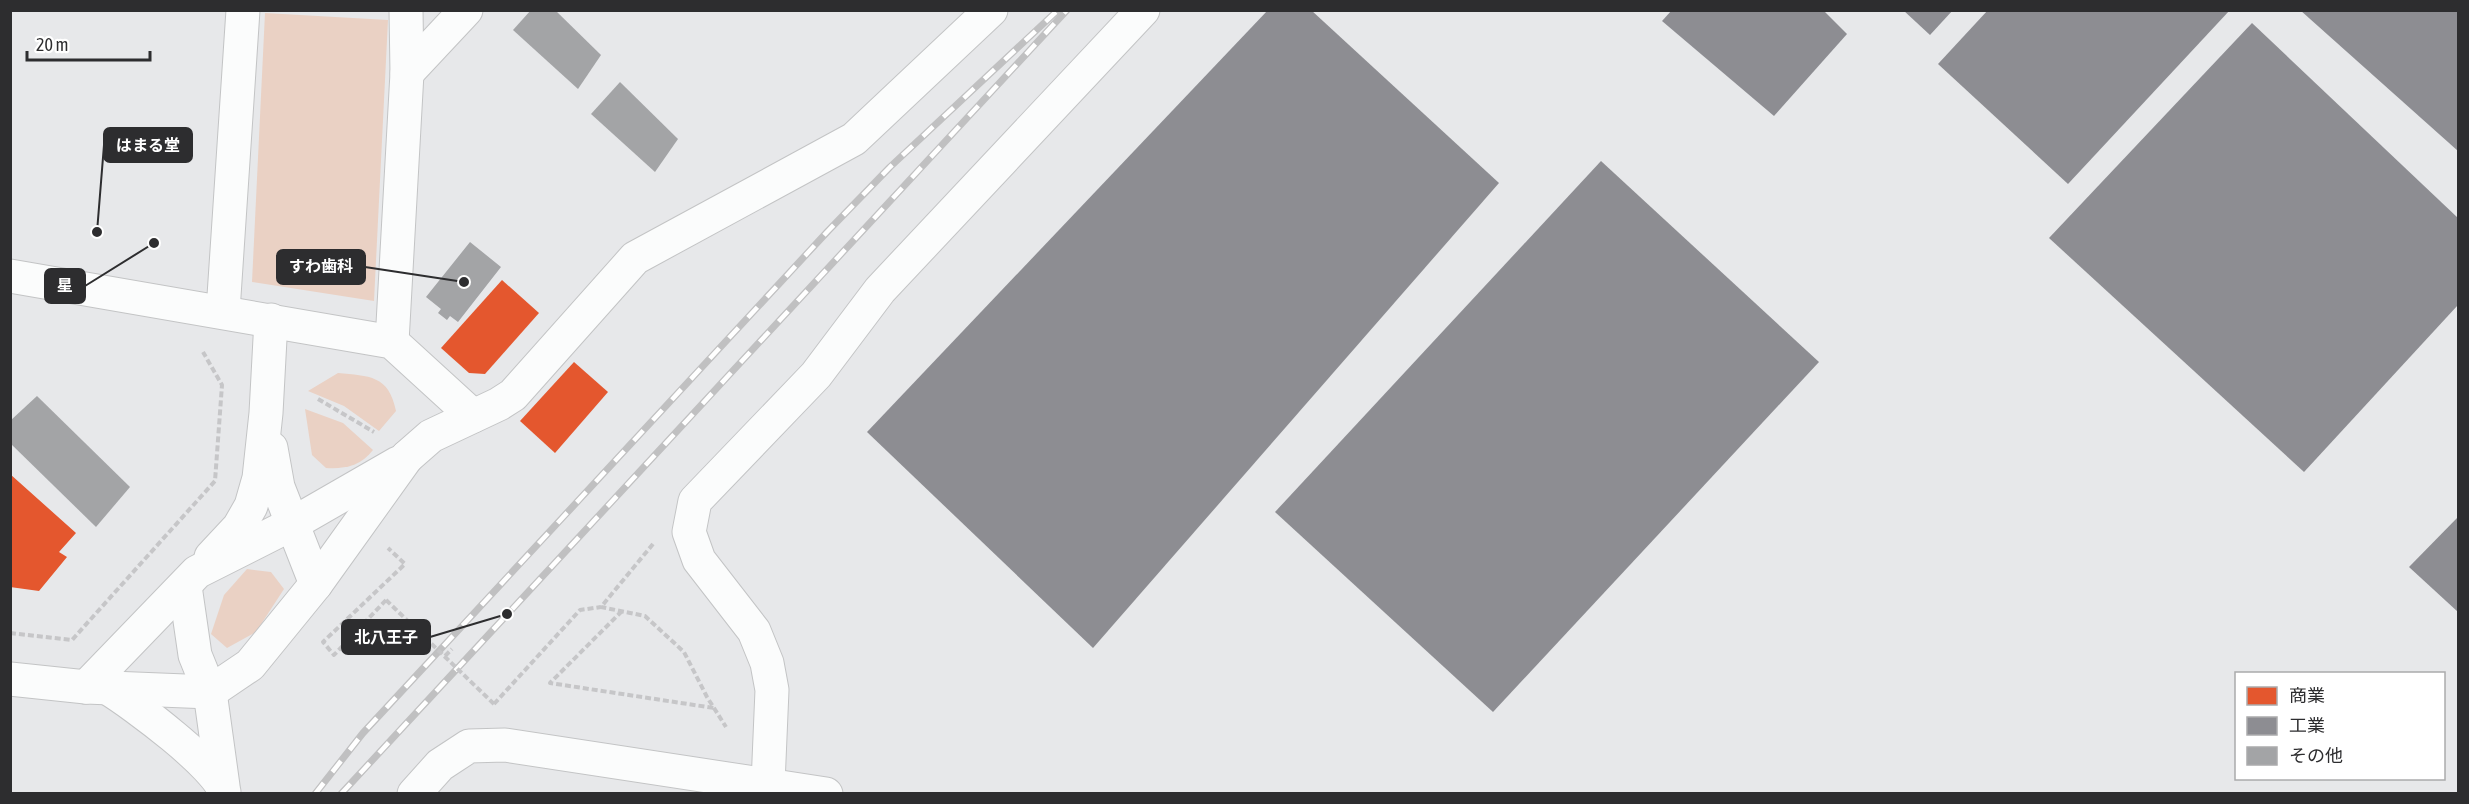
<svg xmlns="http://www.w3.org/2000/svg" width="2469" height="804" font-family="'Asap Condensed','Noto Sans JP',sans-serif">
<rect width="100%" height="100%" fill="#e7e8ea"/>
<g fill="#ead1c4">
<path d="M265,13L388,20L374,301L252,282Z"/>
<path d="M338,373C369,376 389,375 396,411L379,431L344,406L308,391Z"/>
<path d="M305,409L343,423L373,450C361,466 345,469 326,468L312,455Z"/>
<path d="M247,569L271,572L284,589L256,632L227,648L211,634L224,595Z"/>
</g>
<g fill="#e4572e">
<path d="M502,280L539,313L485,374L469,373L441,348Z"/>
<path d="M574,362L608,392L555,453L520,421Z"/>
<path d="M10,474L76,533L59,552L67,557L39,591L10,587Z"/>
</g>
<g fill="#8d8d92">
<path d="M1268,10H1311L1499,183L1093,648L867,432Z"/>
<path d="M1672,10H1823L1847,34L1774,116L1662,21Z"/>
<path d="M1903,10H1953L1930,35Z"/>
<path d="M1988,10H2230L2068,184L1938,64Z"/>
<path d="M2300,10H2458V151Z"/>
<path d="M2252,23L2458,218V305L2304,472L2049,238Z"/>
<path d="M1601,161L1819,362L1493,712L1275,512Z"/>
<path d="M2458,517V612L2409,567Z"/>
</g>
<g fill="#a3a4a6">
<path d="M531,10H555L601,55L578,89L513,30Z"/>
<path d="M620,82L678,139L655,172L591,114Z"/>
<path d="M470,242L501,267L458,322L450,316L447,320L438,313L441,309L426,297Z"/>
<path d="M37,396L130,487L96,527L10,443V421Z"/>
</g>
<g fill="none" stroke-linecap="round" stroke-linejoin="round">
<g stroke="#c3c4c5" stroke-width="35">
<g id="minor">
<path d="M407,73L466,10"/>
<path d="M10,276L392,342L473,416"/>
<path d="M223,311L243,10"/>
<path d="M392,342L407,73L406,10"/>
<path d="M271,448L278,487L316,584"/>
<path d="M211,557L239,527L251,506L259,478L266,413L271,320"/>
<path d="M185,586L195,655L210,692L223,786"/>
<path d="M86,687L210,692L250,665L316,584L407,457"/>
<path d="M86,687L197,572L292,524L398,463"/>
<path d="M109,689C132,703 219,767 224,792"/>
</g>
</g>
<g stroke="#c3c4c5" stroke-width="35">
<g id="tertiary">
<path d="M407,457L431,436L499,404L513,395L635,258L854,139L991,10"/>
<path d="M10,679L86,687"/>
<path d="M768,784L772,690L767,663L754,631L699,560L689,532L695,501L816,375L880,290L1143,10"/>
<path d="M414,794L440,765L469,746L505,745L826,794"/>
</g>
</g>
<g stroke="#c6c6c8" stroke-width="4" stroke-dasharray="6 3" stroke-linecap="butt">
<path d="M318,399L374,432"/>
<path d="M653,544L601,607L645,616L684,652L707,697L726,727"/>
<path d="M386,600L334,655L323,642L405,564L388,548"/>
<path d="M622,611L550,683L714,708"/>
<path d="M10,633L72,640L215,481L222,385L203,352"/>
<path d="M445,656L452,649"/>
<path d="M494,704L580,610L601,607"/>
</g>
<use href="#minor" stroke="#fbfcfc" stroke-width="33"/>
<use href="#tertiary" stroke="#fbfcfc" stroke-width="33"/>
<g stroke="#c0c0c1" stroke-width="7">
<g id="rail">
<path d="M315,794L363,733L828,231L890,167L1058,10"/>
<path d="M341,794L1067,10"/>
</g>
</g>
<use href="#rail" stroke="#fff" stroke-width="4.5" stroke-dasharray="14" stroke-linecap="butt"/>
<path stroke="#c6c6c8" stroke-width="4" stroke-dasharray="6 3" stroke-linecap="butt" d="M386,600L494,704"/>
</g>
<path fill="none" stroke="#2d2d2f" stroke-width="2" d="M97 232L104 145M464 282L365 267M154 243L85 286M507 614L430 637"/>
<g fill="#2d2d2f" stroke="#fff" stroke-width="2">
<circle cx="97" cy="232" r="6"/>
<circle cx="464" cy="282" r="6"/>
<circle cx="154" cy="243" r="6"/>
<circle cx="507" cy="614" r="6"/>
</g>
<g fill="#2d2d2f" stroke="#2d2d2f" stroke-width="2">
<rect x="104" y="128" width="88" height="34" rx="6"/>
<rect x="277" y="250" width="88" height="34" rx="6"/>
<rect x="45" y="269" width="40" height="34" rx="6"/>
<rect x="342" y="620" width="88" height="34" rx="6"/>
</g>
<g font-size="16" text-anchor="middle" font-weight="bold" fill="#fff">
<text x="148" y="151">はまる堂</text>
<text x="321" y="272">すわ歯科</text>
<text x="65" y="291">星</text>
<text x="386" y="643">北八王子</text>
</g>
<rect width="2469" height="804" fill="none" stroke="#2d2d2f" stroke-width="24"/>
<rect x="2235" y="672" width="210" height="108" fill="#ffffff" stroke="#ababac" stroke-width="1.5"/>
<rect x="2247" y="687" width="30" height="18" fill="#e4572e" stroke="#ababac" stroke-width="1.5"/>
<text x="2289" y="702" font-size="18" fill="#2d2d2f">商業</text>
<rect x="2247" y="717" width="30" height="18" fill="#8d8d92" stroke="#ababac" stroke-width="1.5"/>
<text x="2289" y="732" font-size="18" fill="#2d2d2f">工業</text>
<rect x="2247" y="747" width="30" height="18" fill="#a3a4a6" stroke="#ababac" stroke-width="1.5"/>
<text x="2289" y="762" font-size="18" fill="#2d2d2f">その他</text>
<path d="M27 51v9h123v-9" fill="none" stroke="#2d2d2f" stroke-width="3"/>
<text x="36" y="51" font-size="18" fill="#2d2d2f" stroke="#ffffff" stroke-width="4.5" paint-order="stroke">20 m</text>
</svg>
